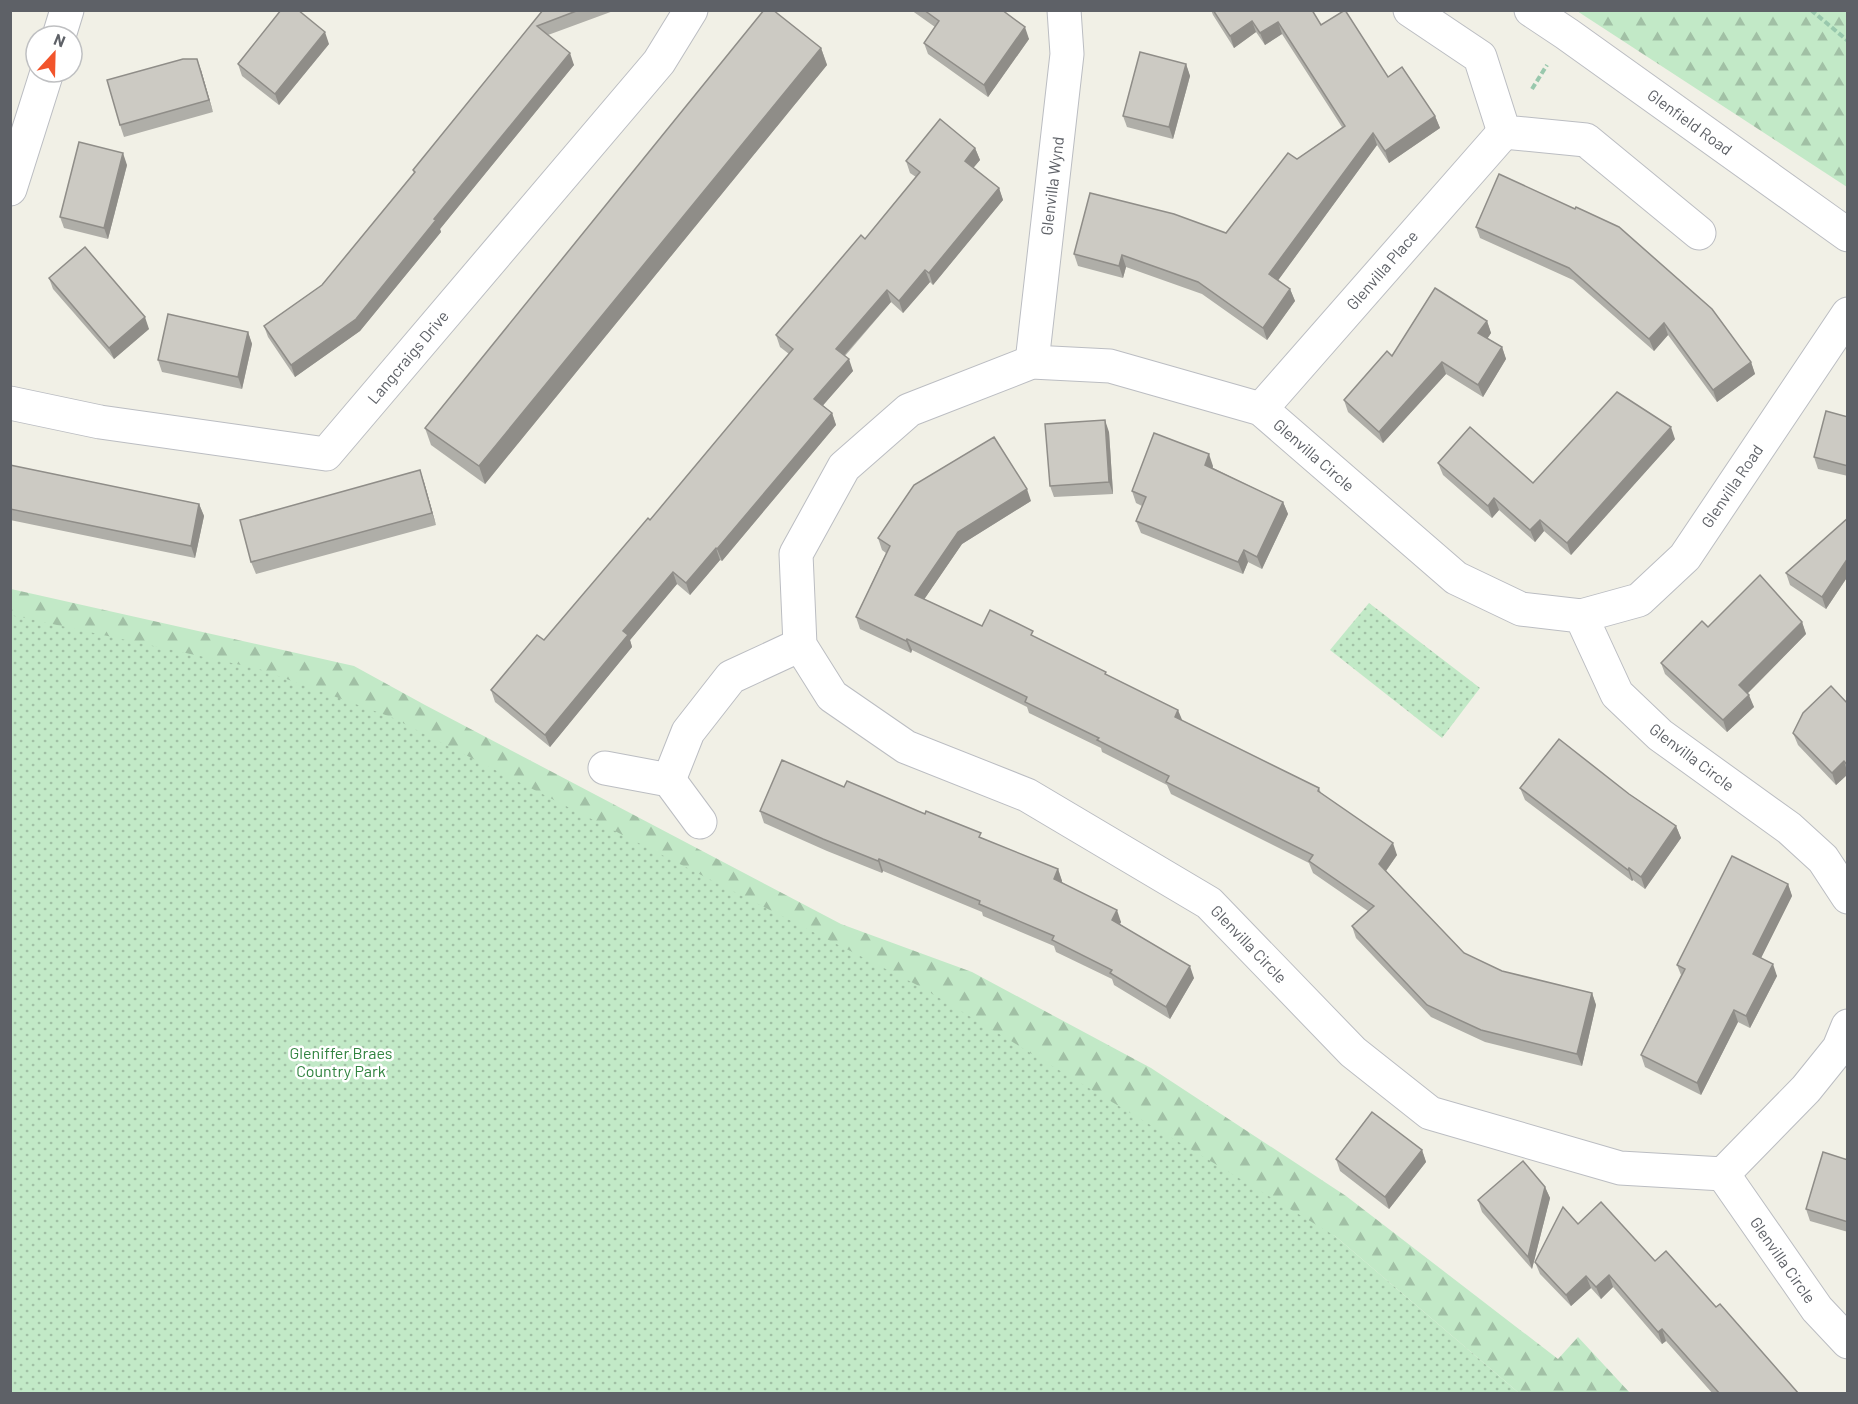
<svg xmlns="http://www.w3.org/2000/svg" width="1858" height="1404" font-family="Barlow,sans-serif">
<defs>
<pattern id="forest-firs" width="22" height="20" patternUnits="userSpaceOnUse" patternTransform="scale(1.5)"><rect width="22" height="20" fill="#c2e9c7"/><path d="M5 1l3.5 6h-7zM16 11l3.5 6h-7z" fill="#a1c0a5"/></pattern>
<pattern id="park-dots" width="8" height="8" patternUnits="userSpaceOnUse" patternTransform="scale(1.5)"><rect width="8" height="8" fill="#c2e9c7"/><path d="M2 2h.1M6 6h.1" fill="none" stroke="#a1c0a5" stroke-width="1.8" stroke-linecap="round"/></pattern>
</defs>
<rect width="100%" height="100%" fill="#f1f0e6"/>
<g fill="url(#forest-firs)">
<path d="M1577,11H1847V187Z"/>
<path d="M11,589L354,666L425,705L841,924L972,972L1151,1068L1346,1196L1558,1359L1578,1337L1630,1393H1519L1335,1236L11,681Z"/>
</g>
<g fill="url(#park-dots)">
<path d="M1369,603L1480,688L1442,738L1330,650Z"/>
<path d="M11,615L259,669L391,717L921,987L1335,1236L1519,1393H11Z"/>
</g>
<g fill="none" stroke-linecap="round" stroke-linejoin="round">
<g stroke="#bbbdc2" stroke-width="35">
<g id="minor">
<path d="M1410,10L1480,57L1504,132L1586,140L1699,233"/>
<path d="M1531,10L1567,34L1848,235"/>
<path d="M59,36L67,10"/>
<path d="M10,189L47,72"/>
<path d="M1032,362L1067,54L1064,10"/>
<path d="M10,403L100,422L326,454L659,62L691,10"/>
<path d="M1261,409L1504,132"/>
<path d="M1581,616L1639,600L1685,557L1848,314"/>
<path d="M605,768L669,780L700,822"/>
<path d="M669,780L688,732L731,677L800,645"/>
<path d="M1848,897L1823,859L1789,828L1660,735L1617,694L1581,616L1521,609L1456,578L1261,409L1110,366L1032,362L909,410L844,467L796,554L800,645L832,696L906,747L1027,795L1209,903L1353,1052L1430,1113L1620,1168L1723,1174L1806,1089L1839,1048L1848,1026"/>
<path d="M1723,1174L1817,1309L1848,1342"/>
</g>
</g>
<g stroke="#99c8ad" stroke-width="4" stroke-dasharray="6 3" stroke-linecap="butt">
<path d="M1811,10L1848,41"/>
<path d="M1532,89L1547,65"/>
</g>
<use href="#minor" stroke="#fff" stroke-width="33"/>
</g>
<g fill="#afaea8">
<path d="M543,10H616L548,35L574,65L440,229L441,232L360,331L295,377L268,337L264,326L322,285L414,173L413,170Z"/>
<path d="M911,10H1002L1029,39L988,97L928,54L924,43L935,27Z"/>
<path d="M1211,10H1312L1321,25L1435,116L1440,128L1389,163L1377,145L1278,280L1290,289L1295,301L1267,340L1202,294L1126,267L1123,278L1078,266L1074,254L1226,233L1297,159L1342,127L1282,34L1265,45L1256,32L1234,48L1213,15Z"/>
<path d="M329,44L279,105L242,76L238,64Z"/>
<path d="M821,48L827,65L485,484L431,445L425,428Z"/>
<path d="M1186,64L1190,76L1173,139L1127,127L1123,116Z"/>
<path d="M201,70L213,112L124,137L120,125Z"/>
<path d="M975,148L980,160L973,168L999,188L1003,200L933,285L930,282L903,313L891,302L845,356L853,371L823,405L832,413L836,425L722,561L720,560L690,595L677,584L630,640L632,647L550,747L495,702L491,690L544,640L650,520L789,354L780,347L776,335L865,239L916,177L910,173L906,161Z"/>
<path d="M127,165L108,239L64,228L60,217Z"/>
<path d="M1499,174L1751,362L1755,374L1717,402L1668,335L1654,351L1573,280L1480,238L1476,227Z"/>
<path d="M49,278L149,329L114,359L53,289Z"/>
<path d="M1487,321L1491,333L1487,339L1502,347L1506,359L1483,397L1446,374L1383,443L1348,412L1344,400L1392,356Z"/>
<path d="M248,332L252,344L242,389L162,372L158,360Z"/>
<path d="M1848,417V476L1818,469L1814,457Z"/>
<path d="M1109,432L1113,494L1054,497L1050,486Z"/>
<path d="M1675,439L1571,555L1544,531L1535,542L1499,510L1492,518L1443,475L1438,463L1533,483Z"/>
<path d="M10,465L199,504L204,516L195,558L10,520Z"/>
<path d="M1213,466V468L1283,502L1288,514L1262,569L1248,562L1243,574L1141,533L1136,521L1142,506L1136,503L1132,491Z"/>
<path d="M424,482L436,525L256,574L251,562Z"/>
<path d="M1031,501L962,544L924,599L982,626L1035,637L1107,675L1182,721L1319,788L1321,793L1397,855L1386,871L1464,953L1502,971L1592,993L1596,1005L1582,1066L1485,1042L1431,1017L1356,938L1352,926L1368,911L1313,873L1309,863L1171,794L1167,785L1102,752L1101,748L1029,713L1027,707L912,650L911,653L860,629L856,617L886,553L882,550L878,538Z"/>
<path d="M1848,518V576L1826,609L1790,585L1786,573Z"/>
<path d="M1802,622L1806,634L1747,694L1754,707L1727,732L1665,674L1661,663L1708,627Z"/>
<path d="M1848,704V774L1836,785L1798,745L1793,733Z"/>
<path d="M844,787L982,839L1058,869L1062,881V882L1121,922L1120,924L1194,978L1170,1019L1114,985L1112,979L1056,952L1054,946L983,916L982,912L883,871L882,873L827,851L764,823L760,811Z"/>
<path d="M1520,788L1629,794L1676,826L1681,838L1645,889L1633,880L1632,881L1525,800Z"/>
<path d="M1788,884L1792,896L1761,958L1777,976L1750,1028L1738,1022L1701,1095L1645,1067L1641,1055L1681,975L1677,965Z"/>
<path d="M1422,1150L1426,1162L1389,1209L1340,1171L1336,1159Z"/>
<path d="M1848,1160V1232L1810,1221L1806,1209Z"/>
<path d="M1545,1187L1550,1198L1532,1269L1482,1212L1478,1200Z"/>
<path d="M1578,1224L1655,1261L1716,1307L1799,1394H1713L1666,1341L1662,1344L1613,1287L1601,1299L1591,1288L1571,1306L1540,1274L1535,1262Z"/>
</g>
<g fill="#8f8d88">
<path d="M1252,21L1256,32L1234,48L1230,36Z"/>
<path d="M1278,22L1282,34L1265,45L1260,33Z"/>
<path d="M1025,27L1029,39L988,97L984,85Z"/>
<path d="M325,32L329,44L279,105L275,94Z"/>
<path d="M821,48L827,65L485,484L479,466Z"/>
<path d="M570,53L574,65L440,229L441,232L360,331L295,377L291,365L434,219Z"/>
<path d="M197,59L201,70L213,112L209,100Z"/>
<path d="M1186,64L1190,76L1173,139L1169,127Z"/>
<path d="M1435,116L1440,128L1389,163L1385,151Z"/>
<path d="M1373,133L1377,145L1274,286L1269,274Z"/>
<path d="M975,148L980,160L969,173L965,161Z"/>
<path d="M123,153L127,165L108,239L104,228Z"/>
<path d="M999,188L1003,200L933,285L929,273Z"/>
<path d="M1122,255L1126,267L1123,278L1119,266Z"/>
<path d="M925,270L930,282L903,313L899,301Z"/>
<path d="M1290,289L1295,301L1267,340L1263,328Z"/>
<path d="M887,290L891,302L840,360L836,349Z"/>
<path d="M145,317L149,329L114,359L109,348Z"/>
<path d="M1487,321L1491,333L1483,345L1478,333Z"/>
<path d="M1664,323L1668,335L1654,351L1649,339Z"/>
<path d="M248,332L252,344L242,389L238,377Z"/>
<path d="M1502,347L1506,359L1483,397L1478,385Z"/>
<path d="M849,359L853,371L819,410L814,399Z"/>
<path d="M1442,362L1446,374L1383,443L1379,432Z"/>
<path d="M1751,362L1755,374L1717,402L1713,390Z"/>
<path d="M832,413L836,425L722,561L717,549Z"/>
<path d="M1105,420L1109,432L1113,494L1109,482Z"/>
<path d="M1671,427L1675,439L1571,555L1567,543Z"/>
<path d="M1209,454L1213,466L1209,476L1205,465Z"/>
<path d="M420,470L424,482L436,525L432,513Z"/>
<path d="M1027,489L1031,501L962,544L919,607L915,595L958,532Z"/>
<path d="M1494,498L1499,510L1492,518L1488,506Z"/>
<path d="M1283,502L1288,514L1262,569L1257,557Z"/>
<path d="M199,504L204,516L195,558L191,546Z"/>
<path d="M1540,520L1544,531L1535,542L1530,530Z"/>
<path d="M716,548L720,560L690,595L686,583Z"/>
<path d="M1244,550L1248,562L1243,574L1238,562Z"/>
<path d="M1848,558V576L1826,609L1822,597Z"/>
<path d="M673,572L677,584L630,640L632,647L550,747L545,735L623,631Z"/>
<path d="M1802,622L1806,634L1744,697L1739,685Z"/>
<path d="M907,639L912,650L911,653L906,641Z"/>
<path d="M1749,695L1754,707L1727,732L1723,720Z"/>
<path d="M1178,710L1183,722L1175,717Z"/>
<path d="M1844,761L1848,774L1836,785L1832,773Z"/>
<path d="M1676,826L1681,838L1645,889L1641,877Z"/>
<path d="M1393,843L1397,855L1383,875L1379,864Z"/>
<path d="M879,859L883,871L882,873L878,861Z"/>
<path d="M1629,868L1633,880L1632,881L1628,870Z"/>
<path d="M1058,869L1062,881L1058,890L1054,879Z"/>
<path d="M1788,884L1792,896L1757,966L1753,954Z"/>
<path d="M1117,910L1121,922L1116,931L1112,920Z"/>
<path d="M1773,964L1777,976L1750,1028L1746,1016Z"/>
<path d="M1190,966L1194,978L1170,1019L1166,1007Z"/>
<path d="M1592,993L1596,1005L1582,1066L1577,1054Z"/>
<path d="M1734,1010L1738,1022L1701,1095L1697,1083Z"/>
<path d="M1422,1150L1426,1162L1389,1209L1385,1197Z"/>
<path d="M1545,1187L1550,1198L1532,1269L1528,1257Z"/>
<path d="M1609,1275L1613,1287L1601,1299L1596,1287Z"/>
<path d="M1586,1276L1591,1288L1571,1306L1566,1295Z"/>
<path d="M1662,1329L1666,1341L1662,1344L1658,1332Z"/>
</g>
<g fill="#cccac3" stroke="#8f8d88" stroke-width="1.5">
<path d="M281,10H298L325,32L275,94L238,64Z"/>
<path d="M543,10H579L537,26L570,53L434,219L436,220L356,319L291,365L264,326L322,285L415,172L413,170Z"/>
<path d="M764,10H773L821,48L479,466L425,428Z"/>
<path d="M924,10H1002L1025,27L984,85L924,43L939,21Z"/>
<path d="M1213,10H1312L1321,25L1345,10L1388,77L1402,67L1435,116L1385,151L1373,133L1269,274L1290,289L1263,328L1198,282L1122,255L1119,266L1074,254L1090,193L1174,214L1226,233L1288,153L1297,159L1345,126L1278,22L1260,33L1252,21L1230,36Z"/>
<path d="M1140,52L1186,64L1169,127L1123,116Z"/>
<path d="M183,59H197L209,100L120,125L107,80Z"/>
<path d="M940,119L975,148L965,161L999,188L929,273L925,270L899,301L887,290L836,349L849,359L814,399L832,413L717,549L716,548L686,583L673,572L623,631L628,635L545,735L491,690L537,635L544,640L648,518L650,520L793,349L776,335L861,235L865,239L920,172L906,161Z"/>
<path d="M79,142L123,153L104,228L60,217Z"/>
<path d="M1499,174L1575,209L1576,207L1619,227L1712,309L1751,362L1713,390L1664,323L1649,339L1569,268L1476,227Z"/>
<path d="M85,247L145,317L109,348L49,278Z"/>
<path d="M1435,288L1487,321L1478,333L1502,347L1478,385L1442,362L1379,432L1344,400L1387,351L1392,356Z"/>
<path d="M168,314L248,332L238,377L158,360Z"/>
<path d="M1617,392L1671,427L1567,543L1540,520L1530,530L1494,498L1488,506L1438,463L1470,427L1533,483Z"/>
<path d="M1826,411L1848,417V466L1814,457Z"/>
<path d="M1105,420L1109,482L1050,486L1045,424Z"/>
<path d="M1154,433L1209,454L1205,465L1283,502L1257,557L1244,550L1238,562L1136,521L1146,497L1132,491Z"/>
<path d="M994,437L1027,489L958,532L915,595L982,626L990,610L1033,631L1031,635L1106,672L1105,674L1178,710L1175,717L1319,788L1318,791L1393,843L1379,864L1464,953L1502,971L1592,993L1577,1054L1481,1030L1427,1005L1352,926L1374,906L1309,861L1313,855L1166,782L1169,776L1097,740L1099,738L1025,702L1027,697L907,639L906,641L856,617L890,546L878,538L914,485Z"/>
<path d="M10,465L199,504L191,546L10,509Z"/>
<path d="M420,470L432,513L251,562L240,520Z"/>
<path d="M1848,518V558L1822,597L1786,573Z"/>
<path d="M1760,575L1802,622L1739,685L1749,695L1723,720L1661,663L1702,621L1708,627Z"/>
<path d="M1831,686L1848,704V766L1844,761L1832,773L1793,733L1803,713Z"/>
<path d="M1559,739L1629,794L1676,826L1641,877L1629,868L1628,870L1520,788Z"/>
<path d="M782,760L844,787L847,781L925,814L926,811L981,833L979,837L1058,869L1054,879L1117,910L1112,920L1190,966L1166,1007L1110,973L1112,970L1052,940L1054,936L979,904L980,901L879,859L878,861L823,839L760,811Z"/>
<path d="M1732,856L1788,884L1753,954L1773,964L1746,1016L1734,1010L1697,1083L1641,1055L1685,969L1677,965Z"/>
<path d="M1372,1112L1422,1150L1385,1197L1336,1159Z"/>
<path d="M1823,1152L1848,1160V1222L1806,1209Z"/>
<path d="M1523,1161L1545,1187L1528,1257L1478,1200Z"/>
<path d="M1601,1202L1655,1261L1666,1251L1716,1307L1720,1304L1799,1394H1720L1662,1329L1658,1332L1609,1275L1596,1287L1586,1276L1566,1295L1535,1262L1563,1207L1578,1224Z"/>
</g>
<g text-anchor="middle" stroke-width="5" stroke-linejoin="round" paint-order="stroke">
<g font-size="16" fill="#5e6167" stroke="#fff">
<text transform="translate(1690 122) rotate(36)" y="6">Glenfield Road</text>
<text transform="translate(1052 186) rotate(-83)" y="6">Glenvilla Wynd</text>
<text transform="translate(1382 270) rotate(-49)" y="6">Glenvilla Place</text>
<text transform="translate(408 357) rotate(-50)" y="6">Langcraigs Drive</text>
<text transform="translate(1314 455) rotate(41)" y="6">Glenvilla Circle</text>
<text transform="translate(1732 486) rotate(-56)" y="6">Glenvilla Road</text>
<text transform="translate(1692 757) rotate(37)" y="6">Glenvilla Circle</text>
<text transform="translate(1249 944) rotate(46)" y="6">Glenvilla Circle</text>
<text transform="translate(1783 1260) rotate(55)" y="6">Glenvilla Circle</text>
</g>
<g font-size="16" fill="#30833f" stroke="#fff">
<text x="341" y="1059">Gleniffer Braes<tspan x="341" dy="18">Country Park</tspan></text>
</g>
</g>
<rect width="1858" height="1404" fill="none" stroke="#5e6167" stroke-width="24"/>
<g transform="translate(54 54) rotate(22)"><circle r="28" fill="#ffffff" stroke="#bfc0c2" stroke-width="1.5"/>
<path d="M0-4.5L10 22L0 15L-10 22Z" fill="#f2542b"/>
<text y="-9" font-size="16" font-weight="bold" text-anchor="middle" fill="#5e6167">N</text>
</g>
</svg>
